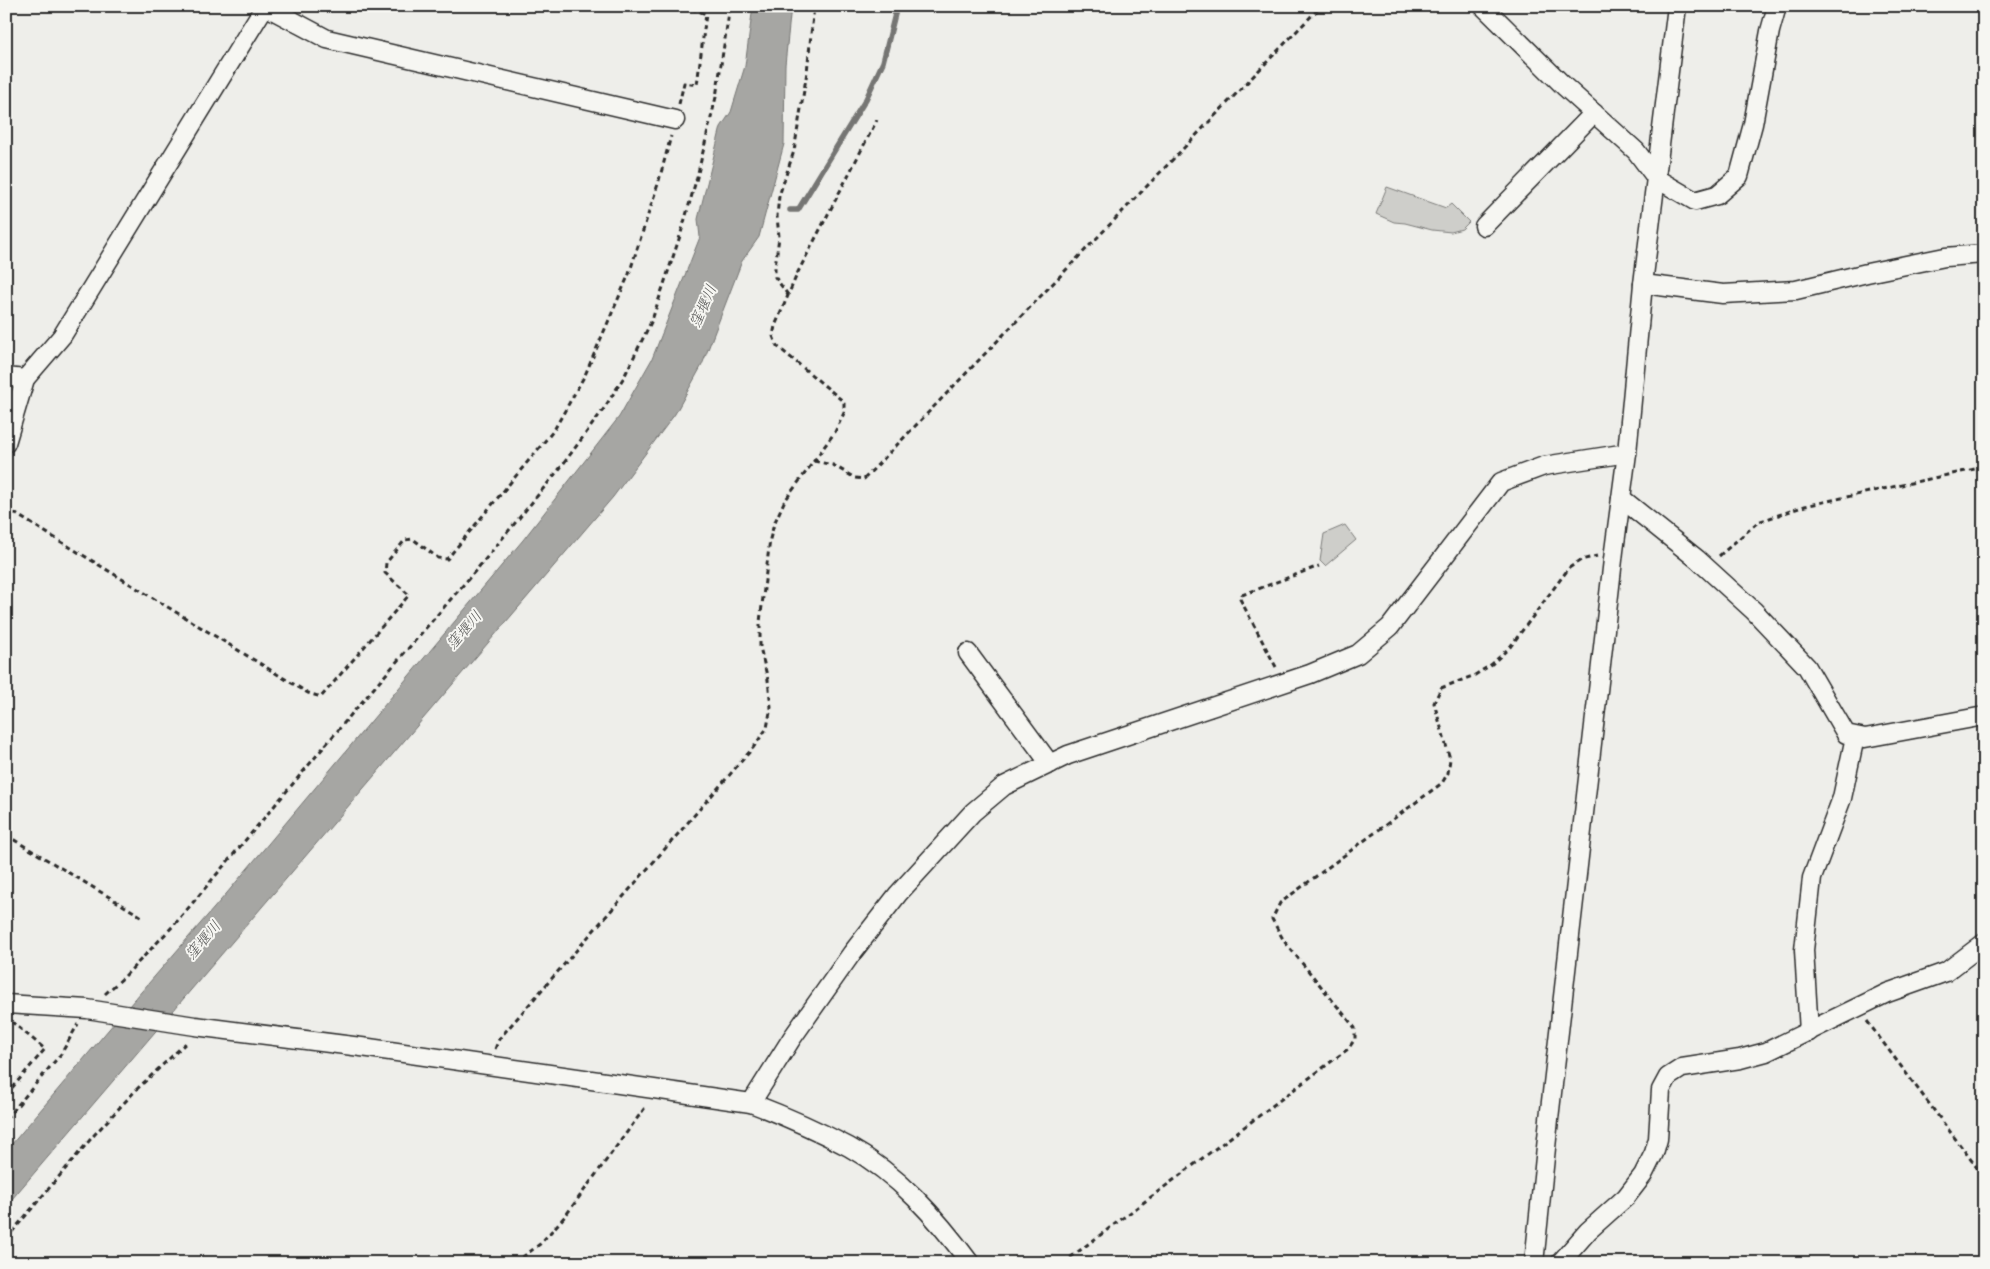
<svg xmlns="http://www.w3.org/2000/svg" width="1990" height="1269" font-family="'Balsamiq Sans','Klee One',sans-serif">
<rect width="100%" height="100%" fill="#eeeeea"/>
<filter id="ink" filterUnits="userSpaceOnUse"><feTurbulence type="fractalNoise" baseFrequency=".02" numOctaves="2"/><feDisplacementMap in="SourceGraphic" scale="10" xChannelSelector="R" yChannelSelector="G"/><feConvolveMatrix kernelMatrix="1 2 1 2 8 2 1 2 1" color-interpolation-filters="sRGB"/></filter>
<g filter="url(#ink)">
<g fill="#cececa" stroke="#7c7c7a">
<path d="M1387,187L1446,208L1451,204L1469,222L1462,229L1451,232L1432,230L1405,223L1394,222L1376,214Z"/>
<path d="M1345,525L1356,540L1325,566L1320,561L1324,534Z"/>
</g>
<path fill="#a6a6a3" stroke="#757573" d="M753,6H791L785,65L784,144L759,237L742,261L702,365L675,414L613,497L6,1206V1151L109,1029L227,893L523,540L619,417L652,359L700,237L698,219L721,127L731,112L745,66Z"/>
<g fill="none" stroke-linecap="round" stroke-linejoin="round">
<path stroke="#757573" stroke-width="5.5" d="M790,210H798L866,99L883,62L897,6"/>
<g stroke="#2b2b2b" stroke-width="21">
<g id="street">
<path d="M265,6L327,39L675,120"/>
<path d="M1483,6L1565,87L1636,151L1657,179L1695,201L1717,195L1739,176L1753,124L1770,31L1777,6"/>
<path d="M1484,226L1594,113"/>
<path d="M1643,284L1723,294L1796,290L1867,273L1945,257L1984,254"/>
<path d="M6,377L25,379"/>
<path d="M6,443L25,379L62,336L265,6"/>
<path d="M1621,498L1697,559L1754,611L1807,667L1846,734L1865,738L1984,716"/>
<path d="M968,653L1050,764"/>
<path d="M6,1004L87,1009L195,1026L369,1048L751,1103C785,1116 817,1130 849,1147C898,1174 937,1218 970,1263"/>
<path d="M1809,1032L1804,950L1812,878L1842,798L1855,737"/>
<path d="M751,1103L792,1038L852,953L898,894L973,812L1004,786L1068,755L1310,674L1358,654L1390,627L1501,482L1544,466L1627,453"/>
<path d="M1534,1263L1549,1119L1614,551L1627,453L1643,284L1677,6"/>
<path d="M1560,1263L1588,1231L1626,1197L1643,1175L1654,1153L1658,1139L1661,1090L1668,1077L1682,1068L1740,1059L1766,1052L1887,993L1946,972L1984,943"/>
</g>
</g>
<g stroke="#2b2b2b" stroke-width="3" stroke-dasharray="5 4" stroke-linecap="butt">
<path d="M679,104L684,83L697,85L706,14L684,6"/>
<path d="M788,295L775,277V267L779,237L777,216L779,196L794,151L807,72L814,6"/>
<path d="M814,461L833,465L855,478L864,479L1321,6"/>
<path d="M6,508L308,693L321,697L409,595L385,573L386,563L405,540L413,539L438,558L447,559L554,430L585,375L629,274L658,184L671,136"/>
<path d="M1719,556L1758,522L1805,506L1984,467"/>
<path d="M1276,667L1240,599L1242,595L1319,566"/>
<path d="M6,835L144,918"/>
<path d="M105,994L124,977L174,925L355,710L483,562L561,467L603,410L624,377L652,320L681,233L697,177L716,97L730,6"/>
<path d="M1867,1021L1984,1177"/>
<path d="M495,1049L499,1039L753,748L767,728L771,707L768,680L760,647V622L770,539L774,524L784,502L835,432L844,413V402L777,346L773,336L775,326L798,272L877,120"/>
<path d="M6,1095L45,1049L12,1022"/>
<path d="M6,1119L61,1054L78,1024"/>
<path d="M6,1239L95,1134L137,1089L186,1043"/>
<path d="M515,1263L540,1244L566,1215L647,1105"/>
<path d="M1063,1263L1348,1049L1355,1039V1028L1284,941L1272,919L1280,903L1442,783L1448,773L1450,759L1434,703L1441,688L1475,675L1492,664L1510,647L1569,568L1581,560L1597,556"/>
</g>
<use href="#street" stroke="#f6f6f2" stroke-width="18"/>
</g>
</g>
<g text-anchor="middle" stroke-width="4" stroke-linejoin="round" paint-order="stroke">
<g font-size="15" font-style="italic" fill="#565655" stroke="#f6f6f2">
<text transform="translate(703 306) rotate(-66)" y="5">窪堰川</text>
<text transform="translate(464 630) rotate(-49)" y="5">窪堰川</text>
<text transform="translate(203 940) rotate(-50)" y="5">窪堰川</text>
</g>
</g>
<rect width="1990" height="1269" fill="none" stroke="#f6f6f2" stroke-width="25"/>
<rect x="12" y="12" width="1965" height="1244" fill="none" stroke="#2b2b2b" stroke-width="2" filter="url(#ink)"/>
</svg>
